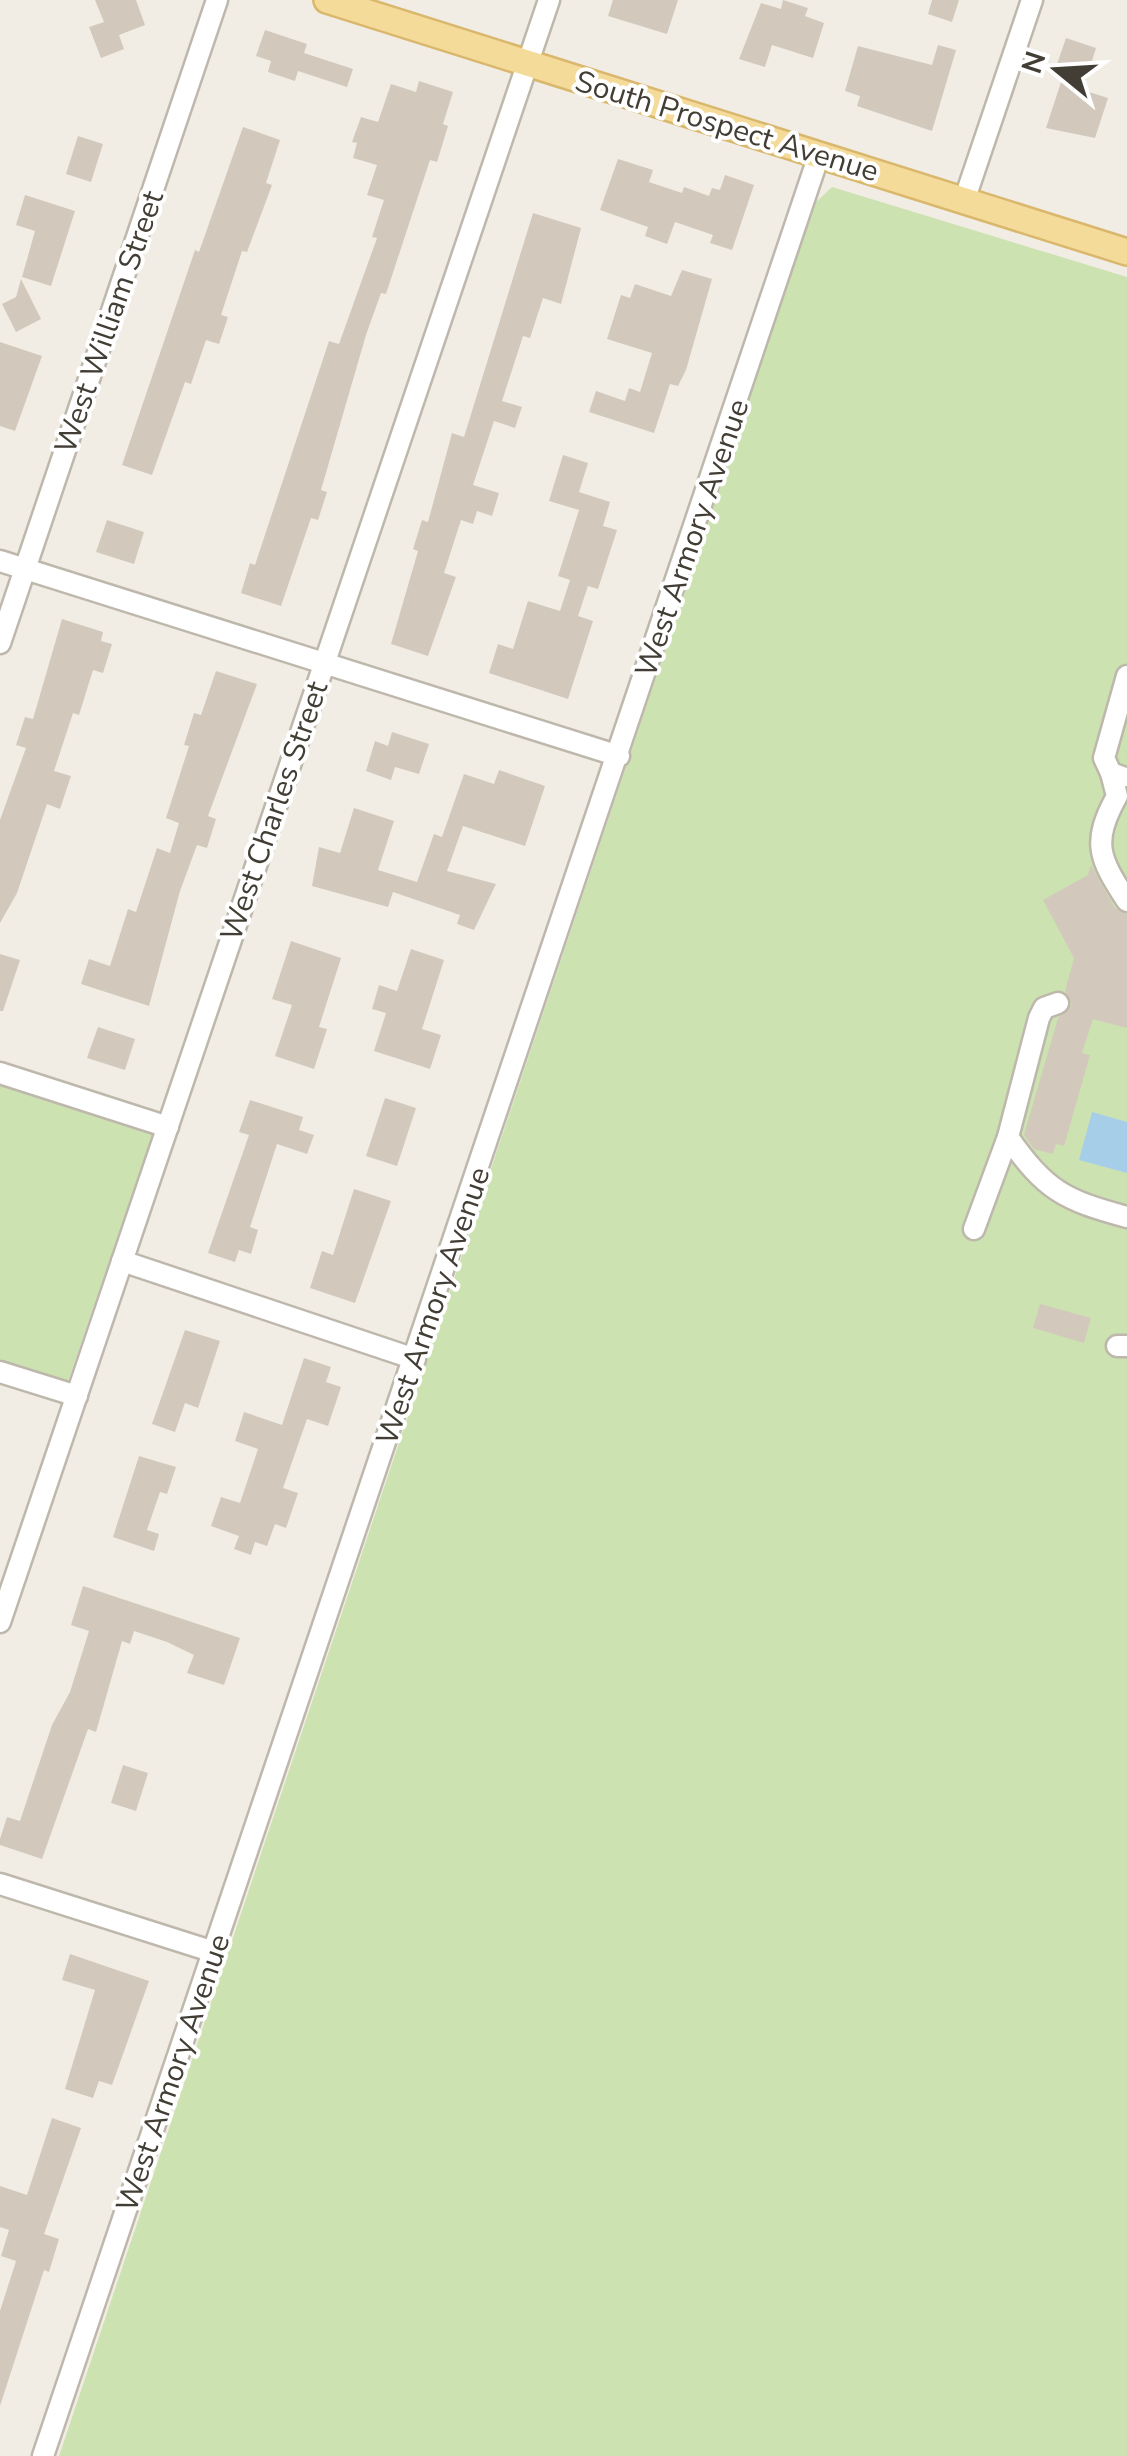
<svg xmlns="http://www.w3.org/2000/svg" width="1127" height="2456" font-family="'Nunito Sans',sans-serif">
<rect width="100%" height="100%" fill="#f1ede5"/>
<g fill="#cce2b1">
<path d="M832,187L1127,277V2456H59L815,203Z"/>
<path d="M0,1084L153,1133L68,1381L0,1360Z"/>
</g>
<path fill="#a6cee9" d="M1092,1112L1127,1122V1173L1079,1160Z"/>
<g fill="#d2c9bc">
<path d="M95,0H136L145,25L119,35L124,49L101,58L89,27L104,22Z"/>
<path d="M613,0H678L667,34L608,16Z"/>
<path d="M783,0L808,8L805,16L824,23L813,58L772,45L765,67L739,59L761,3L781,9Z"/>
<path d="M932,0H959L952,22L928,14Z"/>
<path d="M265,30L307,44L304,53L353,69L347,87L298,71L295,81L268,72L271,61L256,56Z"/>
<path d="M1066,38L1096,48L1083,90L1108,98L1095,138L1046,128L1064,73L1055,70Z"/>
<path d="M938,45L956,50L932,131L857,106L860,96L845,91L858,46L932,65Z"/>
<path d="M419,81L453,92L443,124L448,126L437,162L430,160L386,294L381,293L366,335L321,490L327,492L318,520L311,518L281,606L241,593L250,563L255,565L329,341L339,344L377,238L372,237L384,200L367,195L377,165L353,158L357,143L352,142L361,117L378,122L391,84L416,92Z"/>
<path d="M243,127L280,140L266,183L272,185L247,252L242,251L221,315L228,317L219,344L206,340L191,384L185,382L152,475L122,465L195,250L199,252Z"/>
<path d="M78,136L103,144L91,182L66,174Z"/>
<path d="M618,159L653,170L649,182L682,193L684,187L709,196L712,188L720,190L725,175L754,185L732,250L710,243L713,235L675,222L667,244L645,236L648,227L600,210Z"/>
<path d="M25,195L75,211L51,286L22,277L35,231L16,225Z"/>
<path d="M533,213L581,228L561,304L543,298L530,338L523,336L502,401L522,407L515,428L494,421L473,485L499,493L492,516L477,511L473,524L461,520L444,573L456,577L428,656L391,644L418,551L413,549L422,520L428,522L452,433L464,437Z"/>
<path d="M682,270L712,279L686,370L678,386L670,384L654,433L589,412L596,391L625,401L629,388L640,392L652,353L607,339L621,295L630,298L635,284L671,296Z"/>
<path d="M21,279L41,319L16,332L2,304L16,297Z"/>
<path d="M0,342L42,356L15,431L0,426Z"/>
<path d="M563,455L588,463L579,492L610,502L603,526L617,530L598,589L588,586L578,616L593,621L568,699L489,673L498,644L513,649L528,601L560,611L570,580L558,576L579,510L549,501Z"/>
<path d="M107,520L144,532L134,564L96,552Z"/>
<path d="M62,619L103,632L101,641L112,644L103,673L93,670L79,715L73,713L54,771L71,776L60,809L47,804L17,893L0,923V820L26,748L16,745L25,717L33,719Z"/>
<path d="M216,671L257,684L208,816L216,819L207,848L197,845L180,891L149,1006L81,984L89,959L110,966L128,909L136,912L157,848L170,853L179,823L166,818L189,746L184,745L194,713L201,715Z"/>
<path d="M392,732L429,744L419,774L395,767L391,780L366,771L375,741L388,746Z"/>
<path d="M499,770L545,786L525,846L463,826L447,871L496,884L474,930L457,924L460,915L393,892L388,907L312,886L319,847L340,853L354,808L394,821L378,870L417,882L434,834L442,837L464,774L494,784Z"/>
<path d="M1091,865L1115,908L1127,915V1028L1093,1019L1082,1053L1090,1055L1064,1146L1056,1144L1053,1154L1034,1149L1024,1135L1058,1018L1072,1004L1065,991L1074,958L1043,900L1088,875Z"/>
<path d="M291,941L341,958L319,1027L327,1029L314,1069L275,1056L292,1005L272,999Z"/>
<path d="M411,949L444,960L422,1029L441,1035L430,1069L374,1051L386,1013L372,1009L379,985L397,991Z"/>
<path d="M0,954L20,960L3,1011H0Z"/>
<path d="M98,1027L135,1039L125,1070L87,1058Z"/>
<path d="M385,1098L416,1108L397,1166L366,1156Z"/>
<path d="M250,1100L303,1117L299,1130L314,1135L307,1154L277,1144L250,1227L258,1230L251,1254L239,1250L235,1262L208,1253L249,1135L239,1132Z"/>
<path d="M354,1189L391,1201L355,1303L310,1288L322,1251L333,1255Z"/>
<path d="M1040,1304L1091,1318L1084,1343L1033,1328Z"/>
<path d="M185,1330L220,1341L198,1408L185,1403L175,1432L152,1424Z"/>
<path d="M304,1358L331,1367L326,1382L341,1387L328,1426L307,1419L283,1488L298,1493L286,1528L275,1524L267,1546L255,1542L251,1555L234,1549L239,1536L211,1526L221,1497L240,1503L258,1449L235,1441L244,1412L282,1425Z"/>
<path d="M139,1456L176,1467L167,1494L160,1492L147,1530L159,1534L154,1551L113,1537Z"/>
<path d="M83,1586L240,1638L224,1685L187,1673L194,1655L167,1642L134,1631L130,1644L122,1641L96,1732L88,1729L42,1859L0,1845V1839L7,1817L20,1821L52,1725L70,1692L89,1631L71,1625Z"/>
<path d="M123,1765L148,1773L136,1811L111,1803Z"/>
<path d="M70,1954L149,1981L112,2085L99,2081L93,2098L65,2089L95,1990L62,1980Z"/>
<path d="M52,2118L81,2128L44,2234L59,2239L49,2272L44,2270L0,2406V2311L16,2261L1,2256L9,2230L0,2227V2186L27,2195Z"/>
</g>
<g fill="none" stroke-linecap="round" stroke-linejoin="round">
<g stroke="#beb8ac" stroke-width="25">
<g id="minor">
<path d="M964,201L1032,0"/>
<path d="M0,561L619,756"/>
<path d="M0,643L217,0"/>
<path d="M1111,773L1117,796C1091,843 1099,858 1127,901"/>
<path d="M1122,777L1111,773L1104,758L1127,676"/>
<path d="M1058,1003L1044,1008L1039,1018L1008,1137C1046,1191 1064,1200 1127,1217"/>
<path d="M0,1073L168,1127"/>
<path d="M974,1229L1008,1137"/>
<path d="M122,1261L415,1359"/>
<path d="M1117,1346H1127"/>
<path d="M0,1372L77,1396"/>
<path d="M0,1622L549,0"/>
<path d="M0,1884L214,1952"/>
<path d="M43,2456L819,155"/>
</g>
</g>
<g stroke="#d9b76c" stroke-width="30">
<path id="major" d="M327,0L1127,252"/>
</g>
<use href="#minor" stroke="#fff" stroke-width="20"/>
<use href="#major" stroke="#f5db9a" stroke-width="25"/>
</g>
<g text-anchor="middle" stroke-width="8" stroke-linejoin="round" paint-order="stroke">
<g font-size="30" fill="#433e35" stroke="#fff">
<text transform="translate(727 126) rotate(17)" y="10">South Prospect Avenue</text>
<text transform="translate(109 322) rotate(-71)" y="10">West William Street</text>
<text transform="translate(692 538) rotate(-71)" y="10">West Armory Avenue</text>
<text transform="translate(274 811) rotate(-71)" y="10">West Charles Street</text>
<text transform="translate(433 1306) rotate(-71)" y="10">West Armory Avenue</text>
<text transform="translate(173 2073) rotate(-71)" y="10">West Armory Avenue</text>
</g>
</g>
<g transform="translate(1057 70) rotate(288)" stroke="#ffffff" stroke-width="8" paint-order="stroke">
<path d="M0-8L18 38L0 25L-18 38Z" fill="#433e35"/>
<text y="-15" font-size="28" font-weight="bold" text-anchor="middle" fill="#433e35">N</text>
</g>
</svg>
